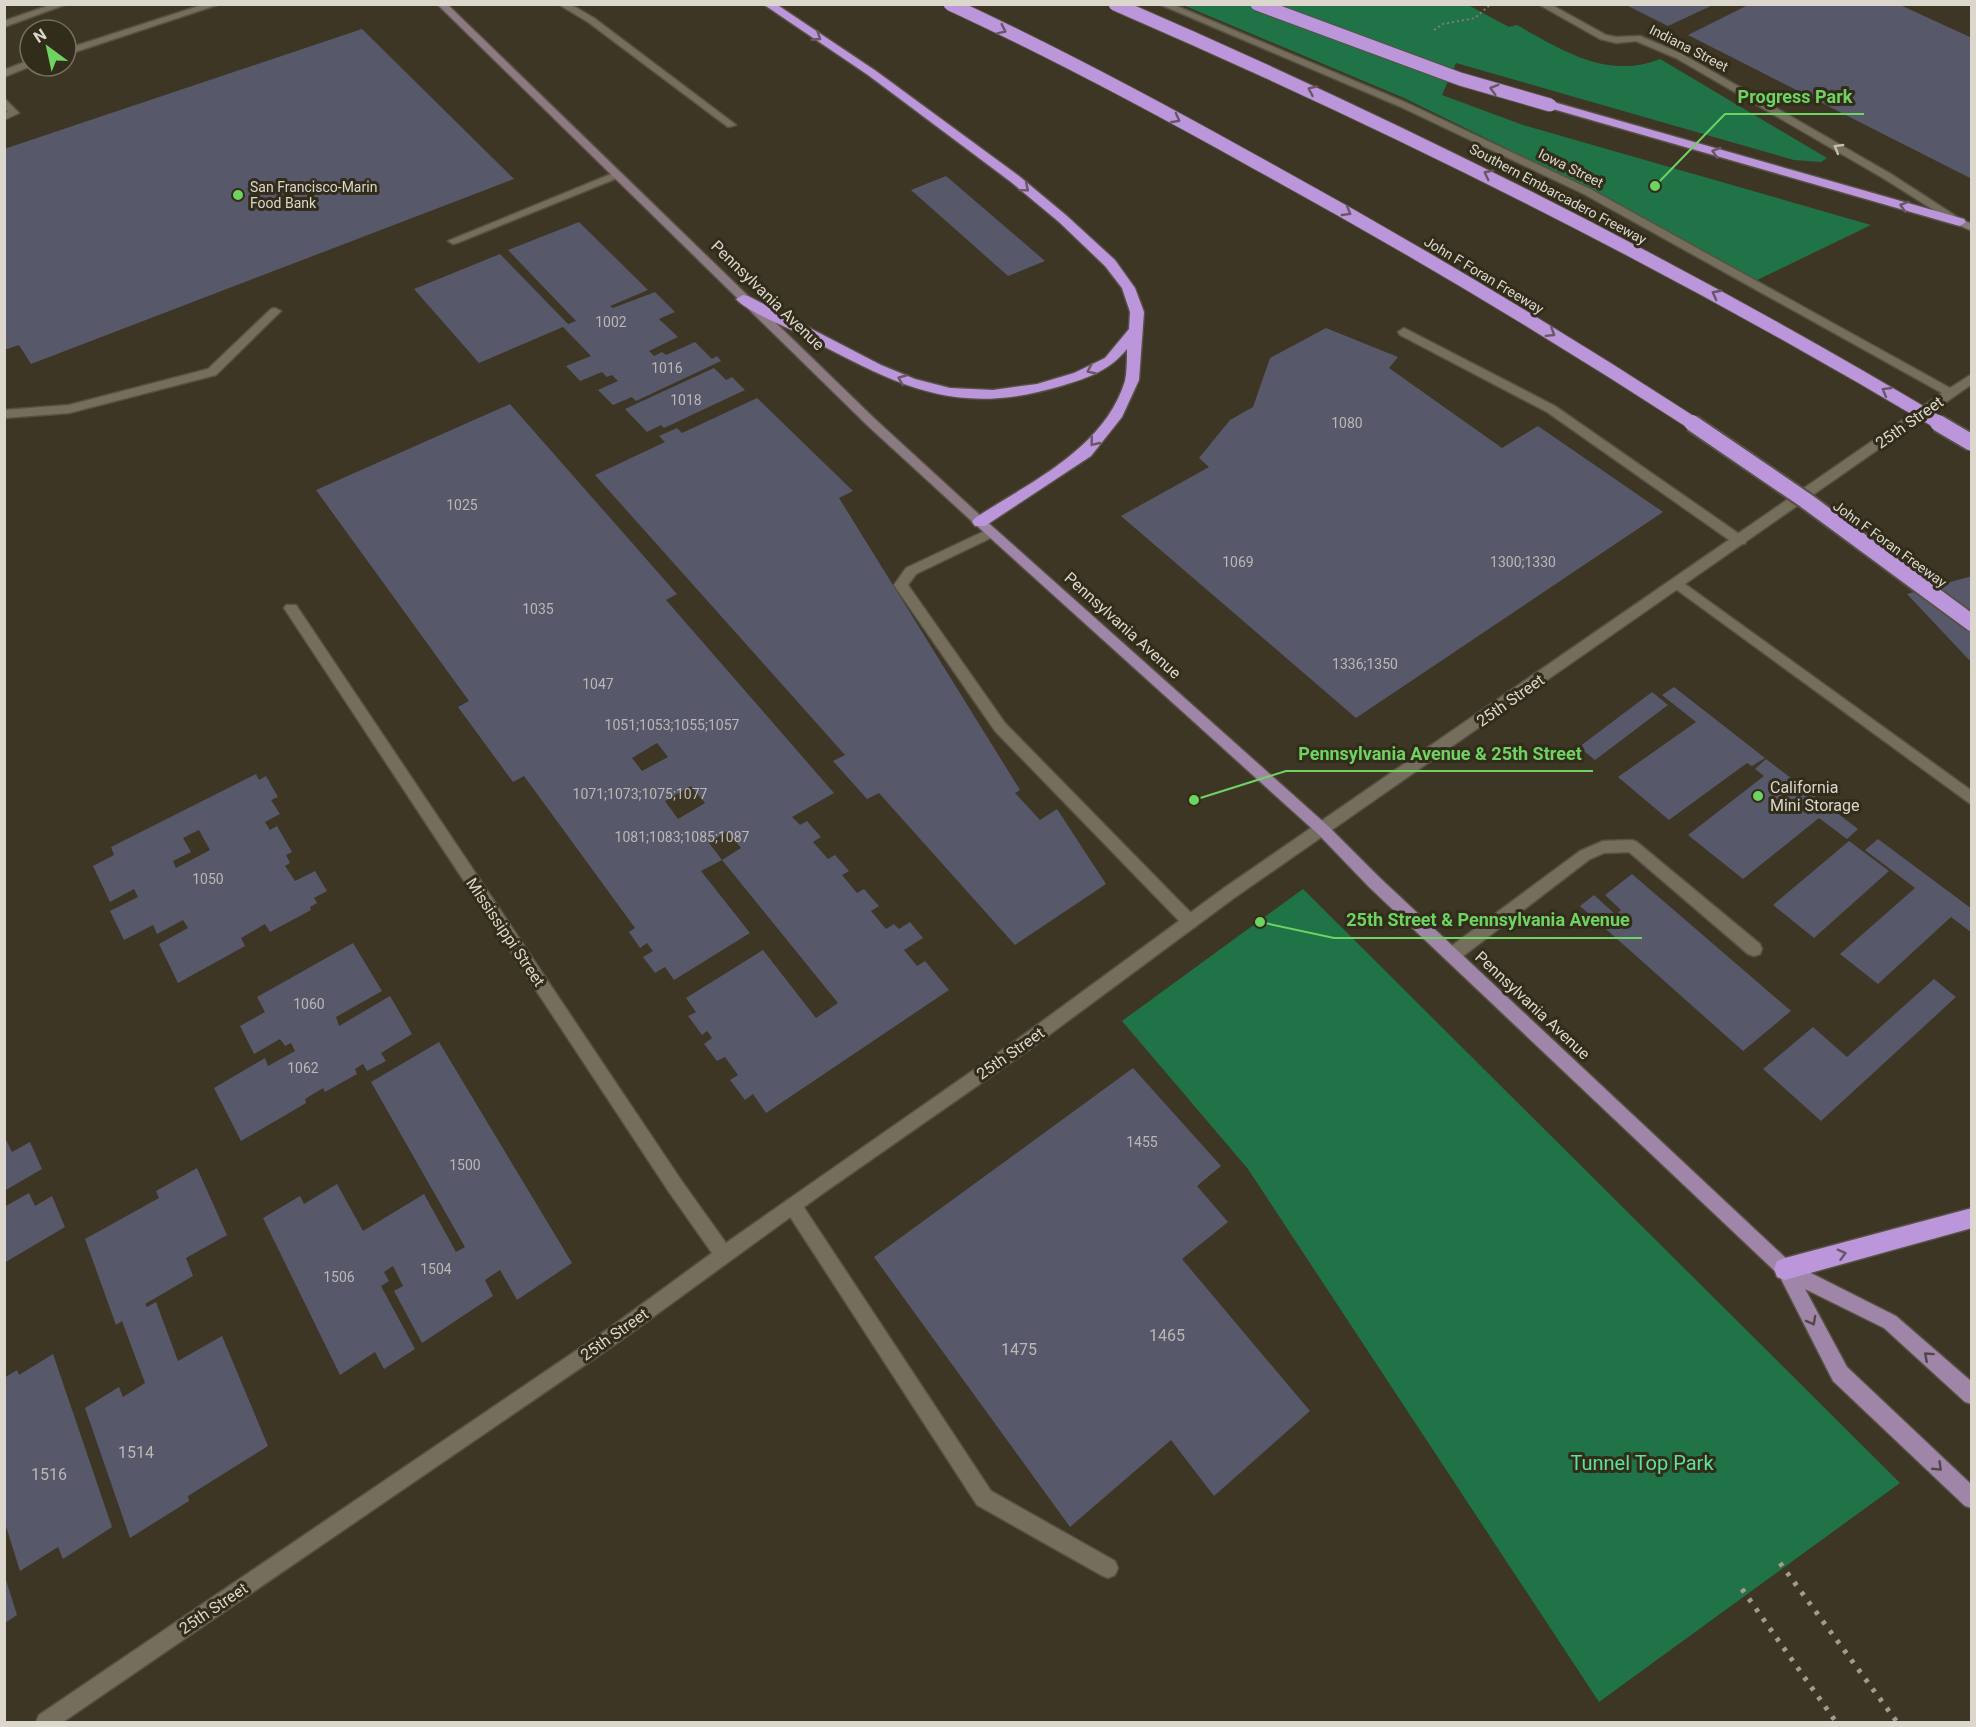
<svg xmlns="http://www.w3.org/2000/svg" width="1976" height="1727" font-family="Roboto,sans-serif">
<rect width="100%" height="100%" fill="#3d3625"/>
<g fill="#207247">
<path d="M1183,5H1468L1509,27L1517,25C1562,50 1607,80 1660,59L1827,158L1821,162L1794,160L1456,63L1442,95L1523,125L1871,225L1753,282L1504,147L1404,98Z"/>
<path d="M1303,889L1900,1483L1599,1702L1248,1169L1122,1021Z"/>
</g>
<g fill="#57586a" fill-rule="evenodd">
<path d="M1750,4H1898L1972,38V179L1688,35Z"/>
<path d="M1626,5H1713L1668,26Z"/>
<path d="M362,29L514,179L31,364L19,345L4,350V149Z"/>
<path d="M946,176L1045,261L1008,276L911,190Z"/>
<path d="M579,222L648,290L610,306L613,308L655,292L675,312L659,319L678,337L649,351L654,356L662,352L666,355L695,342L712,359L717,356L721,361L636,401L632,397L613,405L598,390L618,381L612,375L607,377L602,372L580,381L566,366L591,356L563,327L479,363L414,289L500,254L568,324L576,321L508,250Z"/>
<path d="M1326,328L1398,357L1389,368L1502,448L1538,426L1663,512L1356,718L1121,516L1209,467L1199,458L1230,420L1253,407L1270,358Z"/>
<path d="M714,368L726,380L732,377L745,390L664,428L661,425L647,432L625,409Z"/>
<path d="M757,398L853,491L839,498L1020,790L1015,793L1040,820L1057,809L1106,884L1015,945L879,793L867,799L833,761L845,755L595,475L665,442L659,436L677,428L682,433Z"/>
<path d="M510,404L677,594L666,600L834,793L792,817L800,825L807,821L821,837L813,842L828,859L835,855L849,871L842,875L857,893L864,889L879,906L871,911L886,929L894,924L899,929L910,922L923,938L904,950L917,966L925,961L949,990L766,1113L753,1094L745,1100L730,1080L738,1075L725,1057L717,1061L704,1044L712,1038L707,1031L702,1035L688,1016L696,1012L686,998L763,950L816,1018L838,1003L722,860L701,871L750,933L674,980L665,967L655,973L643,957L653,951L647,943L640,948L629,932L635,928L524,776L513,782L458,707L469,701L316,490ZM657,743L668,757L642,771L632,758ZM691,786L705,803L678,819L665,801ZM727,831L741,848L722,860L709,843Z"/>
<path d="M1972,576V663L1907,594Z"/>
<path d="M1674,687L1765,758L1752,766L1747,763L1669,820L1618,777L1696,722L1662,695Z"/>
<path d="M1652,692L1668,705L1595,760L1579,747Z"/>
<path d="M1766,759L1858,829L1847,839L1819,818L1743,879L1688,835L1764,776L1755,769Z"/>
<path d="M256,774L259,780L266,776L278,797L271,800L280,814L265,822L270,830L277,826L292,852L286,855L290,863L285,866L295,881L315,871L327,891L314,898L317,903L310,907L311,910L270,932L265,924L241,938L245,946L178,983L159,944L188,928L183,920L157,934L153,925L124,940L110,911L138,897L134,889L110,902L93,866L114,855L111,847ZM199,830L210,850L176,868L173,861L191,852L183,838Z"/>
<path d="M1878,839L1972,909V933L1951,917L1878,984L1840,954L1915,888L1865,850Z"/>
<path d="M1849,841L1889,871L1814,938L1773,905Z"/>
<path d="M1632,874L1791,1011L1743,1051L1580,906L1594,895L1616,915L1621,910L1605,895Z"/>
<path d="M353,943L382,991L336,1017L339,1026L390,996L412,1034L381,1053L386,1061L367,1071L363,1064L355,1069L357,1074L325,1092L323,1088L305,1099L306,1103L241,1141L214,1088L265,1058L268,1066L295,1051L291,1043L285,1046L280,1039L254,1054L240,1026L265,1012L257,997Z"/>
<path d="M1934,979L1956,997L1821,1121L1763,1069L1813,1027L1847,1057Z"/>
<path d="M439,1042L572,1263L517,1300L500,1270L485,1280L493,1296L422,1343L394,1291L403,1286L393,1266L384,1272L389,1281L381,1286L415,1349L384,1369L375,1352L340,1375L263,1218L300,1196L304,1204L337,1184L363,1231L424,1194L456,1252L465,1247L371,1082Z"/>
<path d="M1133,1068L1221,1166L1197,1186L1228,1222L1182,1259L1310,1411L1214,1496L1171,1440L1070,1527L874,1257Z"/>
<path d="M4,1136L12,1152L30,1142L42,1169L4,1191Z"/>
<path d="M197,1168L227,1235L186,1258L193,1276L145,1304L147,1307L156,1302L178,1361L222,1336L268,1446L188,1496L189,1501L130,1538L85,1408L119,1387L123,1397L145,1383L122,1321L116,1325L85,1239L159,1198L156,1191Z"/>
<path d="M29,1193L35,1206L52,1196L65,1227L4,1263V1207Z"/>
<path d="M53,1354L112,1527L63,1559L58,1547L20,1571L4,1520V1378L17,1370L19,1375Z"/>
<path d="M5,1577L17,1615L5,1623Z"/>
</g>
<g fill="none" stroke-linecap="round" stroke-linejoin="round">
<g stroke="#575143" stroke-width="3">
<g id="lane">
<path d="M53,4H67L4,27V21Z"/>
<path d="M205,4H220L66,55V49Z"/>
<path d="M558,4H570L594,18L736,125L728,127L588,22Z"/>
<path d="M30,60L31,66L4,77V70Z"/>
<path d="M4,98L19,113L4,120V113L8,112L4,108Z"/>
<path d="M616,172L620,173V177L457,243L453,244L448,241Z"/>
<path d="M275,308L281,311L279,313L216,375L69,413L4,418V410L69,405L208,369L271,309Z"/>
<path d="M1404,328L1555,406L1745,538L1746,541L1745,544H1735L1547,412L1400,335L1398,332Z"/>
<path d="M991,528L995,530L997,533L995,536L916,574L908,585L1005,723L1195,917L1198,922L1195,927L1190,929L1185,927L995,731L894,585L906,568Z"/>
<path d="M1678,579L1972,791V805L1673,587L1671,584L1673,581Z"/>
<path d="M1632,840L1637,842L1760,944L1762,949L1760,954L1754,956L1748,954L1629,852L1604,853L1590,859L1458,960L1452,962L1446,960L1444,955L1446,950L1580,851L1603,841Z"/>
<path d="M793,1198L799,1200L991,1491L1115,1561L1118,1568L1115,1575L1108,1578L1101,1575L977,1505L787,1212L784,1206L787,1200Z"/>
</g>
</g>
<g stroke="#575143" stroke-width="3">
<g id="street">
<path d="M1159,4H1172L1407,103L1592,190L1950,388L1972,374V384L1234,898L1030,1049L822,1194L620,1341L63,1722H36L39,1715L608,1329L712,1253L669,1192L286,611L284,608L286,605H296L681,1180L726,1243L1018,1039L1224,888L1942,393L1584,194L1401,107Z"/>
<path d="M1538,4H1550L1606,35L1616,37L1640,36L1682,54L1891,174L1965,222L1960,225L1956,224L1883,178L1676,58L1636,41L1616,43L1600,39Z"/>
</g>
</g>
<g stroke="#575143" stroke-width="3">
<g id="secondary">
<path d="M437,4H447L876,420L984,519L986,522L984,525H976L868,426Z"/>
<path d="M1960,219L1972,224V231L1956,224V220Z"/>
</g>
</g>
<g stroke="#575143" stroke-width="3">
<path id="primary" d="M980,518L984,519L1328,826L1379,877L1791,1263L1896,1316L1972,1382V1404L1965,1402L1884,1328L1805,1289L1847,1367L1972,1485V1508L1965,1506L1833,1381L1779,1275L1369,887L1318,834L976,525L974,522Z"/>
</g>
<g stroke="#575143" stroke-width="3">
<g id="highway">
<path d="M763,4H776L876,71L1019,176L1067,216L1115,260L1135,288L1144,312L1139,380L1122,417L1091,456L985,526H975L972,522L975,518C1030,482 1104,449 1125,381C1127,371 1127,359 1127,349C1109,371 1088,378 1061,386C954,418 898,385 804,336C789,328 746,311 736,299L743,295L748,296L881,365L915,379L950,388L993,390L1037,384L1074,373L1105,358L1129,329L1130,312L1122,288L1105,266L1059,222L1011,182L868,75Z"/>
<path d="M1550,101L1964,219L1966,222L1960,226L1956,225L1546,107L1544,105Z"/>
<path d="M1972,1208V1228L1785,1280L1777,1277L1774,1269L1777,1261L1785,1258Z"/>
</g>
</g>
<path stroke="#837d6f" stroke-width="2" stroke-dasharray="2 3" stroke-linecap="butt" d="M1434,30L1443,24L1475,18L1491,4"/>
<use href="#lane" fill="#766e5c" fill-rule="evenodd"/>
<use href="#street" fill="#766e5c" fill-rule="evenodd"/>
<use href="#secondary" fill="#8b7a82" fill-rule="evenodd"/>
<use href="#primary" fill="#9f86a8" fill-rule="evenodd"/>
<use href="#highway" fill="#bb96da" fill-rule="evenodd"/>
<g stroke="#a19c8f" stroke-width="5" stroke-dasharray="4 8" stroke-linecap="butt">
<path d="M1780,1563L1897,1722"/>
<path d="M1742,1589L1836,1722"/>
</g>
<g stroke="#575143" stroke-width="15" stroke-linecap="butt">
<g id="highway-bridge-far1">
<path d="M950,4C1054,52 1155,106 1255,162C1405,244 1551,331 1694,424"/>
<path d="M1115,4C1399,127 1675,265 1941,424"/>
<path d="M1257,4L1460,79L1550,105"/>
</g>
</g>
<g stroke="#575143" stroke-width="20" stroke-linecap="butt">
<g id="highway-bridge">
<path d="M1692,423L1805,500L1972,623"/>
<path d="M1938,423L1972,443"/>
</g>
</g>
<use href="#highway-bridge-far1" stroke="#bb96da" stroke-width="13"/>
<use href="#highway-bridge" stroke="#bb96da" stroke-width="16"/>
</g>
<defs><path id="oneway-chevron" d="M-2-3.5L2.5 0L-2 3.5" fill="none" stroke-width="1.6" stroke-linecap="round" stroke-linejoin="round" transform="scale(1.5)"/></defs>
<g stroke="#695667">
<use href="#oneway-chevron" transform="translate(1002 30) rotate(26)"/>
<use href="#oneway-chevron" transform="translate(817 37) rotate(33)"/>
<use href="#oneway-chevron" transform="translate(1494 89) rotate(-164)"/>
<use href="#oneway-chevron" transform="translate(1312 90) rotate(-156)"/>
<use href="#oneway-chevron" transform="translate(1176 119) rotate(28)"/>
<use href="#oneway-chevron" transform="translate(1716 152) rotate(-164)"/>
<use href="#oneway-chevron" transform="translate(1488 174) rotate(-153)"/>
<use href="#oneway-chevron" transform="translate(1025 188) rotate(40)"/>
<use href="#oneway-chevron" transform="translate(1904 206) rotate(-164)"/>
<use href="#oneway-chevron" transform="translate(1347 212) rotate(30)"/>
<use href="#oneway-chevron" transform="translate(1716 294) rotate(-152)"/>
<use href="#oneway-chevron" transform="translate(1551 333) rotate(32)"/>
<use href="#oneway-chevron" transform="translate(1091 370) rotate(155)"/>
<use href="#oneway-chevron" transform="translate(902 379) rotate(-158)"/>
<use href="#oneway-chevron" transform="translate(1886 391) rotate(-150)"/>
<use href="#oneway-chevron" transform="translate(1094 442) rotate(129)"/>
<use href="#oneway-chevron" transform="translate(1842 1254) rotate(-15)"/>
</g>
<use stroke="#c2bdb1" href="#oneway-chevron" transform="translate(1838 148) rotate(-150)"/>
<g stroke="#534745">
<use href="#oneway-chevron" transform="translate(1812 1321) rotate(62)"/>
<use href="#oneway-chevron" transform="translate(1928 1356) rotate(-138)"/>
<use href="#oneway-chevron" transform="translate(1938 1467) rotate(44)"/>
</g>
<g fill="#6ed360" stroke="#322c1b" stroke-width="2">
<circle cx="238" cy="195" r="6"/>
<circle cx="1758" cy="796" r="6"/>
</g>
<g text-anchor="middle" stroke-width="6" stroke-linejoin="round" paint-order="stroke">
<g font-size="14" fill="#dbd7cd" stroke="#322c1b">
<text transform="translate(1689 48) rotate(27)" y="5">Indiana Street</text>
<text transform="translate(1571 168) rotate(26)" y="5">Iowa Street</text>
<text transform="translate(1558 194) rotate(28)" y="5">Southern Embarcadero Freeway</text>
<text transform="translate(1484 275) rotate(31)" y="5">John F Foran Freeway</text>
<text transform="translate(1890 544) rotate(36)" y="5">John F Foran Freeway</text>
</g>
<g font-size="14" fill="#dbd7cd" stroke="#322c1b" text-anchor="start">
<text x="250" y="192">San Francisco-Marin<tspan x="250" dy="16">Food Bank</tspan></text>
</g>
<g font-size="14" fill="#bab7b4">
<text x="611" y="327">1002</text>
<text x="667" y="373">1016</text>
<text x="686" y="405">1018</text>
<text x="1347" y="428">1080</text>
<text x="462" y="510">1025</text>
<text x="1238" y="567">1069</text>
<text x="1523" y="567">1300;1330</text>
<text x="538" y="614">1035</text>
<text x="1365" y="669">1336;1350</text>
<text x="598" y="689">1047</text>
<text x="672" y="730">1051;1053;1055;1057</text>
<text x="640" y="799">1071;1073;1075;1077</text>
<text x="682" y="842">1081;1083;1085;1087</text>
<text x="208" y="884">1050</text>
<text x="309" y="1009">1060</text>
<text x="303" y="1073">1062</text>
<text x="1142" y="1147">1455</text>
<text x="465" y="1170">1500</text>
<text x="436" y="1274">1504</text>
<text x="339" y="1282">1506</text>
</g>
<g font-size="16" fill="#dbd7cd" stroke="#322c1b">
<text transform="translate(768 295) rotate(44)" y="6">Pennsylvania Avenue</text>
<text transform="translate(1909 422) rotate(-35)" y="6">25th Street</text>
<text transform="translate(1123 625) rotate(42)" y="6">Pennsylvania Avenue</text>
<text transform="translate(1510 700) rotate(-35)" y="6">25th Street</text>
<text transform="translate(506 932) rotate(56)" y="6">Mississippi Street</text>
<text transform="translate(1533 1005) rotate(43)" y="6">Pennsylvania Avenue</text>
<text transform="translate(1010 1053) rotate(-35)" y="6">25th Street</text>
<text transform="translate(614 1334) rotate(-35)" y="6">25th Street</text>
<text transform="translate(213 1608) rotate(-34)" y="6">25th Street</text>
</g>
<g font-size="16" fill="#dbd7cd" stroke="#322c1b" text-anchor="start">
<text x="1770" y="793">California<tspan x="1770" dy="18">Mini Storage</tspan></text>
</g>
<g font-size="16" fill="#bab7b4">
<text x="1167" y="1341">1465</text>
<text x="1019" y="1355">1475</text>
<text x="136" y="1458">1514</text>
<text x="49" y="1480">1516</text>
</g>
<g font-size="20" fill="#5de198" stroke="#322c1b">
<text x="1642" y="1470">Tunnel Top Park</text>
</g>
</g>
<path fill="none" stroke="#6ed360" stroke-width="2" d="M1655 186L1725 114H1864M1194 800L1286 771H1593M1260 922L1334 938H1642"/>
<g fill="#6ed360" stroke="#322c1b" stroke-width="2">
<circle cx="1655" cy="186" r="6"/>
<circle cx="1194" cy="800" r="6"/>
<circle cx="1260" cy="922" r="6"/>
</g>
<g font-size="18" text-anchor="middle" font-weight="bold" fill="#6ed360" stroke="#322c1b" stroke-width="6" stroke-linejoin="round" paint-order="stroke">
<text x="1795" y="103">Progress Park</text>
<text x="1440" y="760">Pennsylvania Avenue &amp; 25th Street</text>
<text x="1488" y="926">25th Street &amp; Pennsylvania Avenue</text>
</g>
<rect width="1976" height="1727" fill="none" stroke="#dbd7cd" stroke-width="12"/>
<g transform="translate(48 48) rotate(327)"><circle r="28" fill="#322c1b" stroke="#767062" stroke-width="1.5"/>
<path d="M0-4.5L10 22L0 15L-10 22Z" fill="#6ed360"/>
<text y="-9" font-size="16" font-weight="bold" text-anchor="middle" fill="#dbd7cd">N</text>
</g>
</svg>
